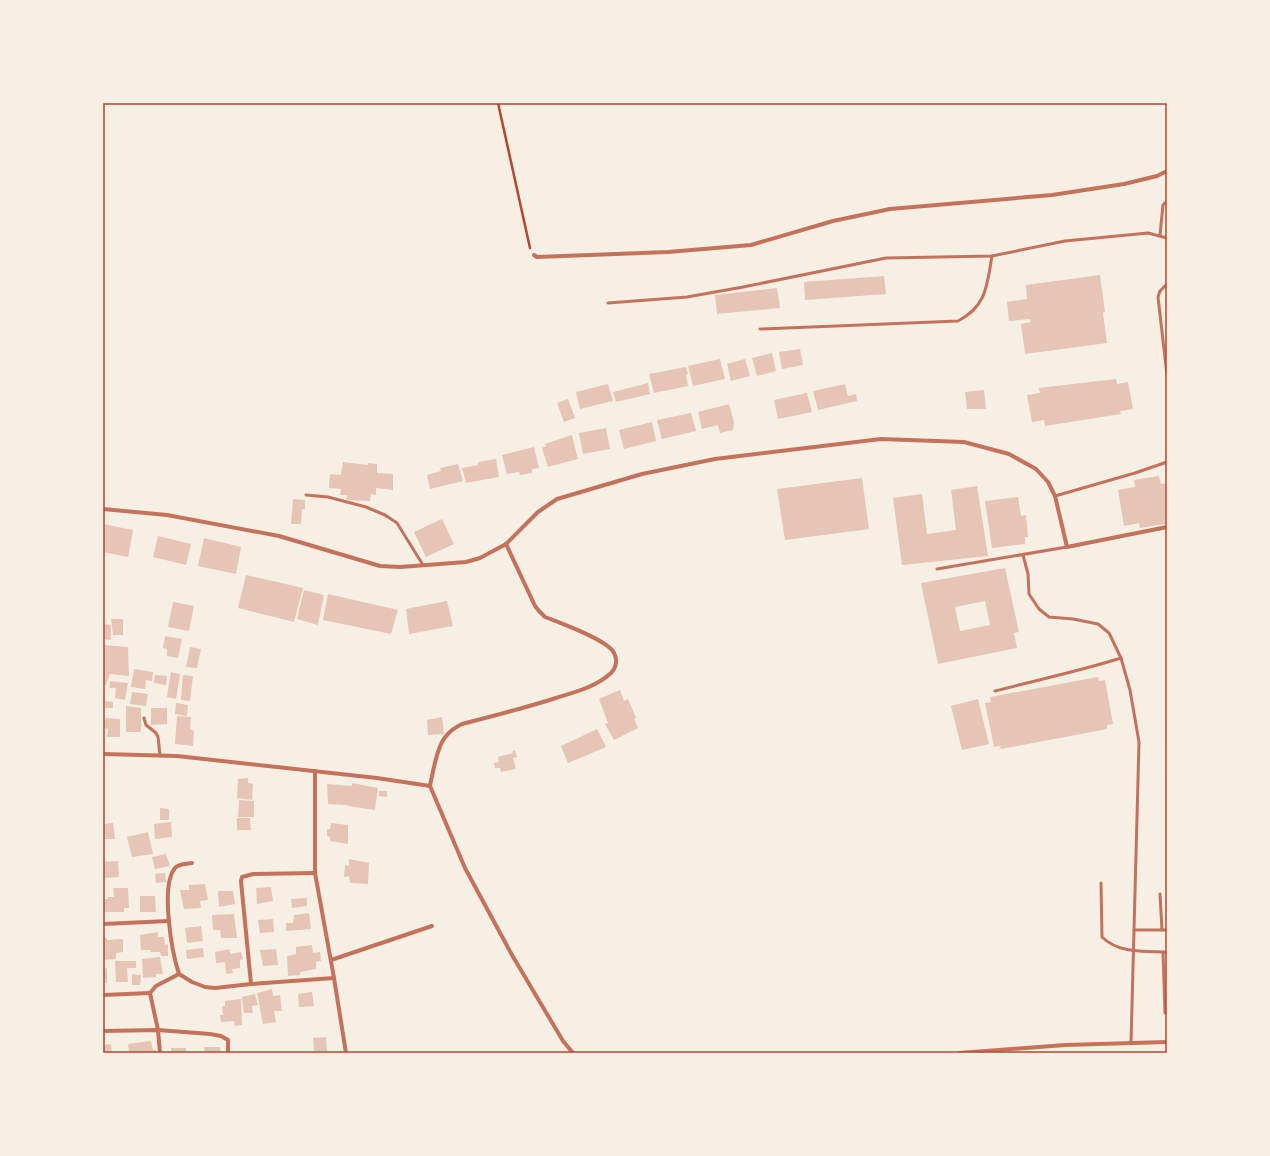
<svg xmlns="http://www.w3.org/2000/svg" width="1270" height="1156" font-family="Inter,sans-serif">
<rect width="100%" height="100%" fill="#f6efe4"/>
<g fill="#e6c5b7" fill-rule="evenodd">
<path d="M1100,275L1105,312L1103,313L1107,343L1025,354L1021,324L1031,322L1030,319L1009,321L1007,302L1027,299L1026,285Z"/>
<path d="M884,276L886,294L805,300L804,282Z"/>
<path d="M777,288L780,308L717,314L715,295Z"/>
<path d="M800,349L803,365L782,369L779,352Z"/>
<path d="M772,353L776,371L757,376L752,358Z"/>
<path d="M720,359L725,379L693,386L688,366Z"/>
<path d="M745,359L750,376L731,381L727,364Z"/>
<path d="M686,367L688,374L686,375L688,386L654,393L649,374Z"/>
<path d="M1116,379L1117,384L1128,382L1133,409L1120,411L1121,414L1045,426L1044,420L1032,422L1027,395L1040,393L1039,388Z"/>
<path d="M648,383L650,394L616,402L613,392Z"/>
<path d="M608,384L613,401L580,409L576,392Z"/>
<path d="M845,384L848,396L856,394L857,401L818,410L813,391Z"/>
<path d="M984,390L986,409H967L965,392Z"/>
<path d="M807,393L812,412L778,419L774,400Z"/>
<path d="M568,399L575,418L564,422L557,403Z"/>
<path d="M729,404L734,422L733,430L720,433L718,425L702,429L698,412Z"/>
<path d="M691,413L696,431L662,439L657,420Z"/>
<path d="M652,422L656,441L624,449L619,430Z"/>
<path d="M606,428L610,449L583,454L579,433Z"/>
<path d="M572,435L578,459L548,467L542,448L546,446L545,444Z"/>
<path d="M534,447L539,468L532,469V473L520,475L519,472L507,474L502,455Z"/>
<path d="M496,459L499,477L466,483L462,468L478,465V462Z"/>
<path d="M343,462L368,465V463L377,464V473L393,474V490L376,488V495L371,494L370,501L346,500L347,495H340L341,489L329,488L330,474L341,475Z"/>
<path d="M458,464L463,481L430,489L427,475L441,471L440,468Z"/>
<path d="M1159,476L1161,484L1167,483V520H1165V524L1140,528L1139,523L1124,526L1118,490L1135,487L1134,480Z"/>
<path d="M862,478L869,529L785,540L777,489Z"/>
<path d="M977,486L988,556L902,565L893,498L922,494L927,534L956,530L951,490Z"/>
<path d="M1018,497L1021,516L1026,515L1028,537H1025V544L992,548L985,501Z"/>
<path d="M293,499L305,500V509H302L301,524H291Z"/>
<path d="M442,519L454,544L426,557L414,532Z"/>
<path d="M103,524L133,530L128,557L103,552Z"/>
<path d="M158,536L191,544L186,565L153,557Z"/>
<path d="M204,538L241,547L236,574L198,566Z"/>
<path d="M1005,568L1019,632L1014,633L1017,648L938,664L921,583ZM985,601L990,625L960,631L955,607Z"/>
<path d="M246,575L303,588L294,622L238,608Z"/>
<path d="M304,590L324,595L318,625L297,619Z"/>
<path d="M328,594L398,610L391,634L323,620Z"/>
<path d="M447,601L453,626L409,634L406,609Z"/>
<path d="M173,602L194,606L189,631L168,627Z"/>
<path d="M111,619H123V635H113Z"/>
<path d="M103,624L111,625V640L103,639Z"/>
<path d="M165,636L182,639L178,658L167,656V649L163,648Z"/>
<path d="M103,645L128,647L129,676L110,674L106,685L103,684Z"/>
<path d="M190,647L201,649L197,668L186,667Z"/>
<path d="M134,669L153,672L152,681L146,680L145,689L131,687Z"/>
<path d="M171,672L180,674L176,699L167,697Z"/>
<path d="M155,675L167,676L166,685L154,683Z"/>
<path d="M183,675L193,676L190,701L181,700Z"/>
<path d="M1098,677L1099,681L1105,680L1113,724L1107,725V729L1001,749L1000,746L994,747L985,703L991,702L990,697Z"/>
<path d="M110,681L128,683L125,700L115,698L116,688H109Z"/>
<path d="M620,690L624,701L628,699L636,718L634,719L638,728L614,740L605,724L608,723L599,699Z"/>
<path d="M132,692L148,694L146,706L130,704Z"/>
<path d="M978,699L989,744L962,750L951,706Z"/>
<path d="M105,701L113,702V708H105Z"/>
<path d="M176,703L188,705L187,716L175,714Z"/>
<path d="M126,706L141,708V732H126Z"/>
<path d="M151,708H167V724L151,725Z"/>
<path d="M177,716L191,717L190,729L194,731L193,746L175,744Z"/>
<path d="M442,717L444,734L428,735L427,720Z"/>
<path d="M105,718L120,719V737H107L108,729L104,728Z"/>
<path d="M597,729L606,747L568,763L561,746Z"/>
<path d="M515,750L517,757L513,758L516,769L501,772L500,768H495L494,763L499,762L498,757L513,753L512,751Z"/>
<path d="M248,778V783L253,784L252,800L237,798L238,779Z"/>
<path d="M352,783L378,788L375,810L348,806V805L328,804L327,784L352,786Z"/>
<path d="M379,791H387V797L379,796Z"/>
<path d="M239,800L254,801V817H238Z"/>
<path d="M160,808L169,809V820H160Z"/>
<path d="M237,818H250L251,830H237Z"/>
<path d="M171,822L172,837L155,839L154,824Z"/>
<path d="M113,823L115,839H103V824Z"/>
<path d="M331,823L348,825V844L330,841V837L327,836V829H330Z"/>
<path d="M148,832L153,854L132,857L127,837Z"/>
<path d="M166,854L170,866L155,869L152,857Z"/>
<path d="M349,859L369,863L368,884L350,883L349,876L344,877L345,865L349,866Z"/>
<path d="M118,861L119,877L104,878L103,862Z"/>
<path d="M165,873L166,882L156,883L155,874Z"/>
<path d="M205,884L208,900L200,901L201,908L184,909L180,890H189V885Z"/>
<path d="M271,887L273,901L257,904L256,888Z"/>
<path d="M113,888H128L129,908H124V912H103V899H108V897H114Z"/>
<path d="M218,891H233L235,904L219,907Z"/>
<path d="M140,896H155L156,912H140Z"/>
<path d="M307,898V906L292,908L291,899Z"/>
<path d="M309,913L311,929L286,931V923H293L294,915Z"/>
<path d="M234,914L237,938H221L220,930H213L212,915Z"/>
<path d="M273,919L274,932L260,933L258,920Z"/>
<path d="M201,926L203,941L187,943L185,928Z"/>
<path d="M158,932V937H164L165,945L168,944V956H161L160,952H151L150,950H141L140,935Z"/>
<path d="M103,938H107V940L123,939V952L116,953V959L103,960Z"/>
<path d="M312,945L313,953L320,952L321,961L316,962V969L300,972V975L288,976L287,956L296,954V947Z"/>
<path d="M203,948L204,957L187,959L186,950Z"/>
<path d="M229,949L231,954L241,952L243,959L240,960V968L232,969L233,973L226,974L225,962L216,963L215,952Z"/>
<path d="M276,949L278,965L263,966L260,950Z"/>
<path d="M160,957L163,974H156V977L143,978L142,959Z"/>
<path d="M115,961H136V968H127L128,982H116Z"/>
<path d="M107,968V983H103V969Z"/>
<path d="M132,974L141,975L140,985H132Z"/>
<path d="M272,989L273,996L280,995L282,1011H274L276,1022L263,1024L257,993Z"/>
<path d="M312,992L314,1006L299,1007L298,994Z"/>
<path d="M255,994L258,1005L252,1006L253,1013H244L242,997Z"/>
<path d="M241,999L242,1025L235,1026L234,1021L221,1022L220,1015H223L222,1006H225V1001Z"/>
<path d="M326,1037L327,1051H314L313,1038Z"/>
<path d="M151,1041L153,1050H156V1053H129L128,1044Z"/>
<path d="M111,1044L112,1053H103V1045Z"/>
<path d="M204,1047H220L221,1053H205Z"/>
<rect x="171" y="1048" width="15" height="5"/>
</g>
<g fill="none" stroke-linecap="round" stroke-linejoin="round">
<path stroke="#b5482f" stroke-width="2.5" d="M498,103L530,248"/>
<g stroke="#c5725c" stroke-width="3">
<path d="M1160,235L1163,205L1167,201"/>
<path d="M1167,284L1160,291L1158,297L1167,375"/>
<path d="M608,303L687,297L743,287L886,258L992,256L1065,241L1148,233L1167,238"/>
<path d="M760,329L958,321C987,306 987,285 992,256"/>
<path d="M306,495L328,497L366,507L385,515L397,523L423,565"/>
<path d="M1055,496L1135,473L1167,462"/>
<path d="M937,569L1067,547"/>
<path d="M1121,658L1130,690L1139,742L1131,1043"/>
<path d="M995,691C1037,680 1080,671 1121,658L1109,633L1098,624L1073,619L1049,617L1039,609L1029,594L1028,574L1023,555"/>
<path d="M144,718L146,725L156,733L158,737L160,755"/>
<path d="M1101,883L1102,937C1119,954 1145,951 1167,952"/>
<path d="M1160,894L1162,930"/>
<path d="M1134,930H1167"/>
<path d="M1163,952L1165,1013"/>
</g>
<g stroke="#c5725c" stroke-width="4">
<path d="M534,255L537,257L668,252L751,245L833,221L890,209L1052,195L1124,184L1157,176L1167,171"/>
<path d="M103,509L167,515L279,536L380,566L400,567L466,562L480,558L506,544L535,606L539,611L545,617C560,623 608,640 614,653C618,660 616,668 611,673C596,687 575,692 556,698C525,708 493,716 462,724C456,727 451,730 447,735C437,745 433,772 430,786"/>
<path d="M506,544L538,512L557,499L642,474L715,459L881,439L964,442L1009,454L1036,469L1048,482L1055,496L1067,547L1167,527"/>
<path d="M103,754L177,756L377,778L430,786L465,868L512,955L563,1041L573,1053"/>
<path d="M315,771V873L334,978L346,1053"/>
<path d="M192,863C186,864 178,864 175,868C160,886 172,953 179,974L192,982L205,987L215,988L251,984L334,978"/>
<path d="M103,924L169,921"/>
<path d="M331,960L432,926"/>
<path d="M251,984L241,881L242,877L253,874L315,873"/>
<path d="M103,995L150,993"/>
<path d="M103,1031L158,1030L210,1034L221,1036L228,1040V1053"/>
<path d="M160,1053L158,1030L150,993L156,986L179,974"/>
<path d="M959,1053L1065,1045L1167,1042"/>
</g>
</g>
<rect width="1270" height="1156" fill="none" stroke="#f6efe4" stroke-width="208"/>
<rect x="104" y="104" width="1062" height="948" fill="none" stroke="#b5482f" stroke-width="1.5"/>
</svg>
